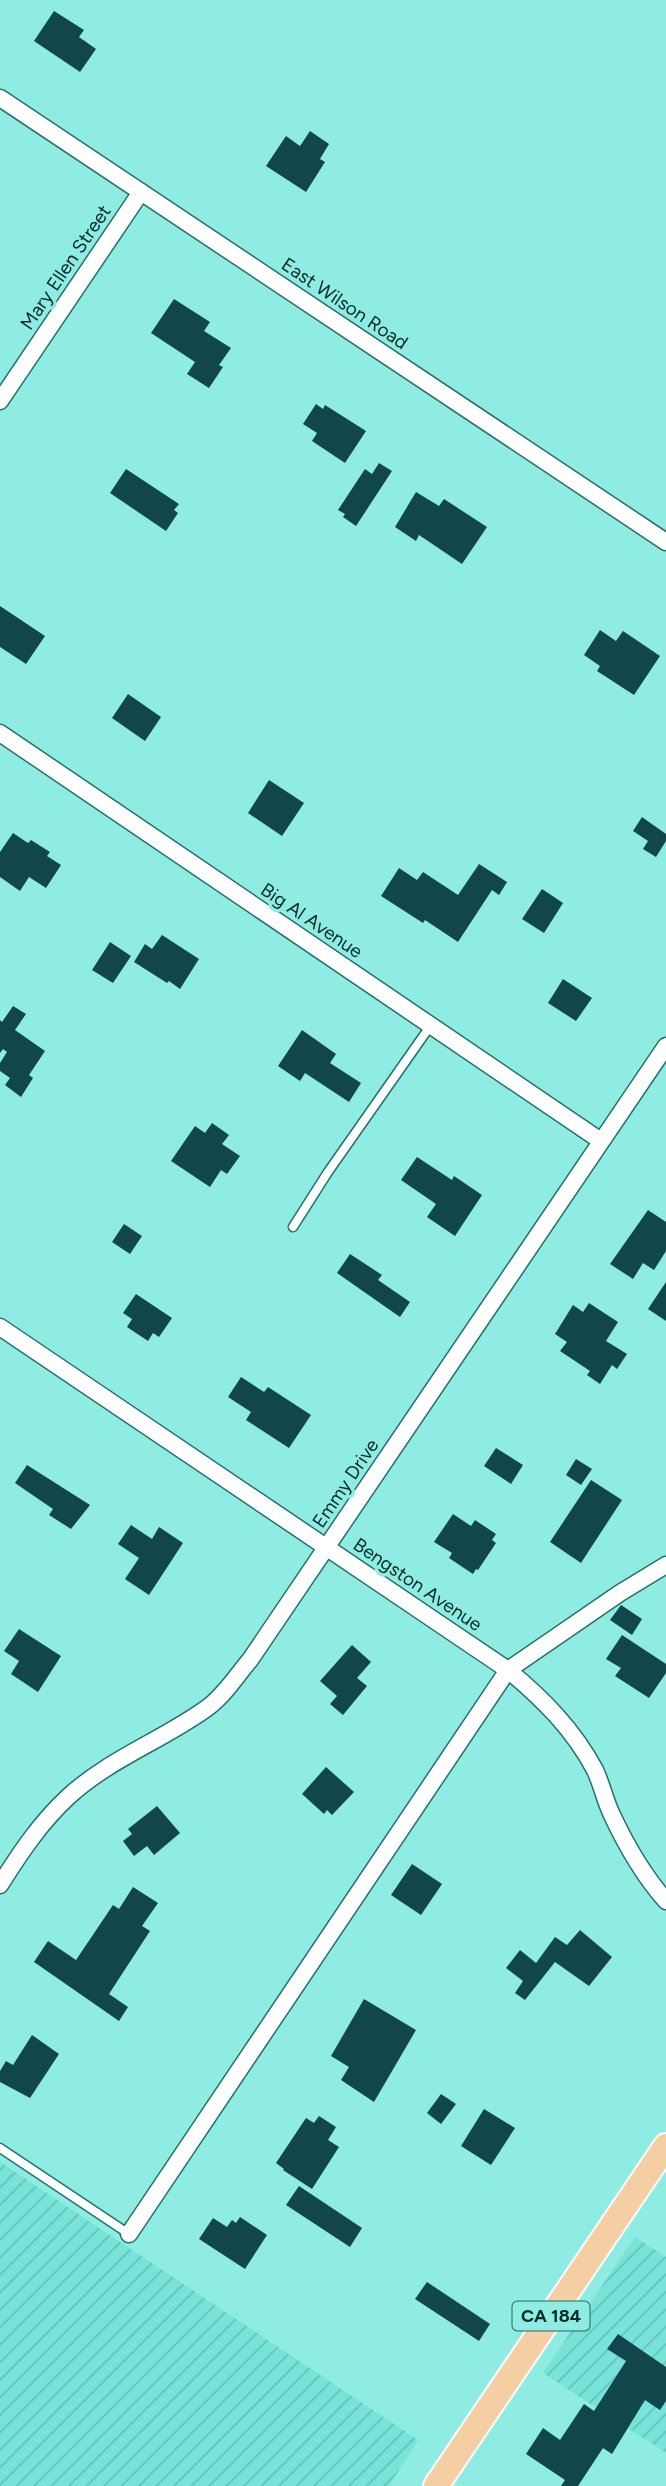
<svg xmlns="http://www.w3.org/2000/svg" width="666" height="2486" font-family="Figtree,sans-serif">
<defs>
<pattern id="industrial-furrows" width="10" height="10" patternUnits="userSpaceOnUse" patternTransform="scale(1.75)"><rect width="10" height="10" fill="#77e3d9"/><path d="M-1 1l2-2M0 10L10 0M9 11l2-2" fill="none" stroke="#65c3ba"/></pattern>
</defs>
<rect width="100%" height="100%" fill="#8eece3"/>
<g fill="url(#industrial-furrows)">
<path d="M0,2162L418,2440L389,2486H0Z"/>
<path d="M635,2237L666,2257V2453L543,2373Z"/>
</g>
<g fill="#12464d">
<path d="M54,11L84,30L79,37L96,49L80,72L34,41Z"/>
<path d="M310,131L329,144L320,159L325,162L306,192L266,166L286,136L300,146Z"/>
<path d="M174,299L210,322L204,331L231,348L219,365L223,367L209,388L187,374L195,362L151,333Z"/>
<path d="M316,404L323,409L325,405L366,431L345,463L312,441L317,433L303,424Z"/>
<path d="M379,463L392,471L356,526L343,517L345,514L338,510L365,469L372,474Z"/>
<path d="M126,469L179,504L174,510L178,513L166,531L110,493Z"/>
<path d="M416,492L439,506L444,499L487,527L462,564L419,535L416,541L395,527Z"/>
<path d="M0,606L45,636L26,664L0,647Z"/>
<path d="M600,630L616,641L623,631L660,656L634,695L597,671L600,666L584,655Z"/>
<path d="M128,694L161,717L145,741L112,718Z"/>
<path d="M269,780L304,803L282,836L248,813Z"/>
<path d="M642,817L666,834V841L656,857L643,849L648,841L633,831Z"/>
<path d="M13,833L28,843L31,840L50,852L47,856L61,865L46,888L29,877L20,891L0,877V852Z"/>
<path d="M479,864L507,882L499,895L492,890L458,942L425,920L423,923L381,896L399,868L417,880L423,872L458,895Z"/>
<path d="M542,889L563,903L544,933L522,919Z"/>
<path d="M162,935L199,959L180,989L169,981L167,983L134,962L145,944L152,949Z"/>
<path d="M110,942L131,956L113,983L92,970Z"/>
<path d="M563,979L592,998L576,1021L548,1003Z"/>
<path d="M13,1006L26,1014L15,1030L45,1051L29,1075L33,1078L21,1097L5,1085L10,1078L0,1071V1063L7,1052L3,1049L0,1053V1020L2,1022Z"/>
<path d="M302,1030L336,1054L330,1063L361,1083L349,1102L305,1073L300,1081L278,1066Z"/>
<path d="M212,1123L229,1135L222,1144L240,1156L227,1174L221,1170L210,1187L171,1161L195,1126L205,1133Z"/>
<path d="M417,1157L452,1180L454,1176L482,1195L455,1236L427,1217L436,1204L401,1180Z"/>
<path d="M648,1210L666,1222V1251L654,1270L643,1263L633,1279L610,1264Z"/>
<path d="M124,1224L142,1236L130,1254L112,1242Z"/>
<path d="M350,1254L382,1275L378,1280L410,1302L400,1317L337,1273Z"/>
<path d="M666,1282V1321L648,1309Z"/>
<path d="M136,1294L172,1318L159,1337L153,1333L148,1341L127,1327L132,1319L123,1313Z"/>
<path d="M589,1303L618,1322L606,1341L627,1354L617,1369L612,1365L600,1384L587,1375L590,1371L560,1351L567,1342L555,1334L573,1305L583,1312Z"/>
<path d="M241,1377L264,1392L268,1387L311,1415L289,1448L246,1420L251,1412L228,1397Z"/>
<path d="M496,1448L523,1465L511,1484L484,1466Z"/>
<path d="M576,1459L592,1469L581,1485L566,1475Z"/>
<path d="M27,1465L90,1505L71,1529L49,1515L53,1509L15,1483Z"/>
<path d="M591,1480L622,1500L581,1563L550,1542Z"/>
<path d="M453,1514L471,1526L475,1520L496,1534L492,1540L496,1543L478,1570L476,1569L473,1574L449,1558L452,1553L434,1542Z"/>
<path d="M131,1525L152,1539L159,1527L183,1543L149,1595L125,1579L139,1558L118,1544Z"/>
<path d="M621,1605L642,1619L632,1635L610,1620Z"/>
<path d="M19,1629L61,1656L38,1692L11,1674L19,1661L4,1651Z"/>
<path d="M622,1635L666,1664V1673L649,1698L615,1676L621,1668L606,1659Z"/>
<path d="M352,1645L371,1662L357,1678L367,1686L343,1715L330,1704L337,1696L320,1681Z"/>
<path d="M326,1767L354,1792L332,1815L327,1810L324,1814L302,1794Z"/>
<path d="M157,1806L180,1833L154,1855L147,1846L134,1856L123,1841L132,1834L128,1829Z"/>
<path d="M412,1864L442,1884L421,1915L391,1895Z"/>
<path d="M133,1887L158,1903L142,1926L150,1931L109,1994L128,2007L119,2021L34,1962L48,1941L76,1960L113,1905L119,1909Z"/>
<path d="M580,1930L612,1957L589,1986L555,1962L525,2000L515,1993L523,1981L506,1968L520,1950L536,1963L555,1937L567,1945Z"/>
<path d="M364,1999L416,2030L374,2102L341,2080L349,2067L331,2056Z"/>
<path d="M32,2035L59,2054L30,2098L0,2082V2071L6,2061L13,2065Z"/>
<path d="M441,2094L456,2104L441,2124L427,2113Z"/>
<path d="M484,2109L515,2128L491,2165L461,2146Z"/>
<path d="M319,2116L336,2127L328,2140L339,2147L312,2189L283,2170L284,2169L276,2163L306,2118L314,2123Z"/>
<path d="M299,2186L362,2228L350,2247L286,2205Z"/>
<path d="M240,2217L267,2235L245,2269L199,2239L213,2218L227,2227L232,2220L236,2223Z"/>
<path d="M427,2282L490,2324L479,2341L415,2299Z"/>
<path d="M618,2334L666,2367V2401L660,2410L645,2400L612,2454L603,2448L578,2486H561L565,2480L526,2454L543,2428L560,2440L584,2404L594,2411L626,2361L607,2349Z"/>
</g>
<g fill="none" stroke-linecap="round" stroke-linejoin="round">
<g stroke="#25706a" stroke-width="11">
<g id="lane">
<path d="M293,1227L328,1172L431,1025"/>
<path d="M0,2148L129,2234"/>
</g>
</g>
<g stroke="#25706a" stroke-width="19">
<g id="street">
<path d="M0,98L666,542"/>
<path d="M0,401L141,192"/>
<path d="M0,733L601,1141"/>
<path d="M0,1327L508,1670C543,1699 573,1729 595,1770C602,1785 605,1801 612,1815C626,1845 644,1876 666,1901"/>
<path d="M0,1885C20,1853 41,1822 68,1797C109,1759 163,1740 207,1708C224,1696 237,1675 250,1660L666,1046"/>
<path d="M129,2234L508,1670L620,1593L666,1565"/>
</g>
</g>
<g stroke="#fff" stroke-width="28">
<path id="primary" d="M436,2486L666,2146"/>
</g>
<use href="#lane" stroke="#fff" stroke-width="8"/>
<use href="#street" stroke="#fff" stroke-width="16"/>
<use href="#primary" stroke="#f5cfa4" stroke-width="24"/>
</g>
<g text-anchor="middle" stroke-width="7" stroke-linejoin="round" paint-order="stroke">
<rect fill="#8eece3" stroke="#2b6560" stroke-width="2" x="512.5" y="2301.5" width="77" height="29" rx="5"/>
<g font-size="18" font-weight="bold" fill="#002b28">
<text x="551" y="2322">CA 184</text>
</g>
<g font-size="19" fill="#002b28" stroke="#8eece3">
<text transform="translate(65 267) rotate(-56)" y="7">Mary Ellen Street</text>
<text transform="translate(345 303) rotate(34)" y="7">East Wilson Road</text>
<text transform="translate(312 920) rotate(34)" y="7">Big Al Avenue</text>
<text transform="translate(345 1483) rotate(-56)" y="7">Emmy Drive</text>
<text transform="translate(418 1584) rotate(34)" y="7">Bengston Avenue</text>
</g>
</g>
</svg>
